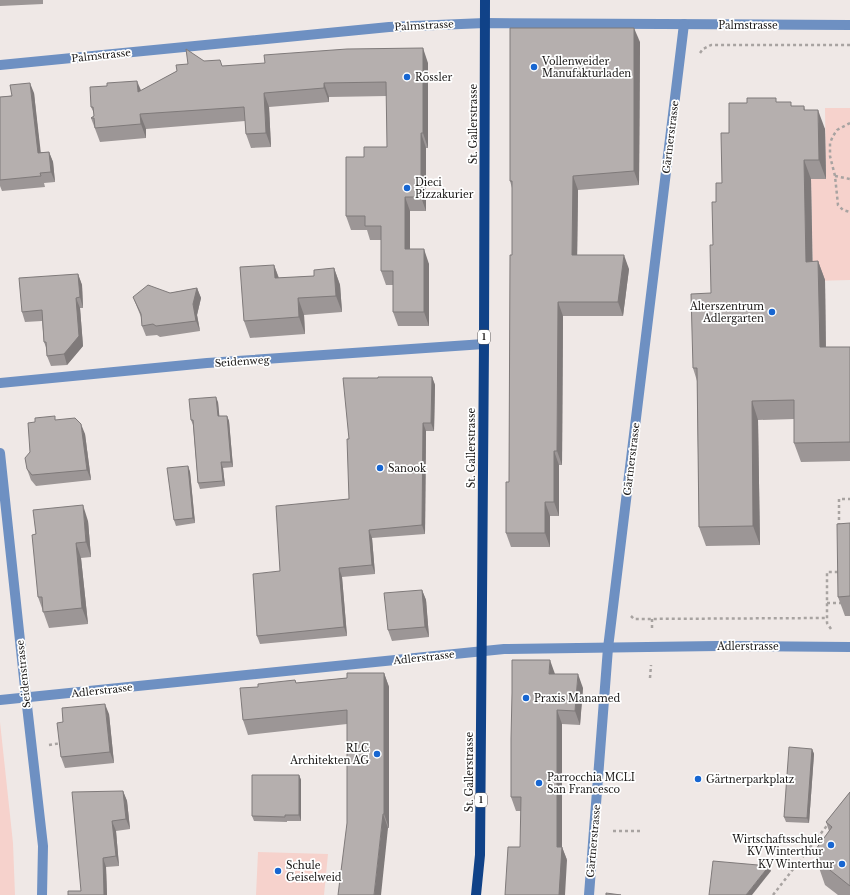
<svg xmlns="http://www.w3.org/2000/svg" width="850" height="895" font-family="'Libre Baskerville',serif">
<rect width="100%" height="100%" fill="#efe8e6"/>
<g fill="#f6d2cc">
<path d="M825,108H850V280L813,281L811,179L826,178Z"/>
<path d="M0,722L13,843L15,895H0Z"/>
<path d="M258,852L328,854L324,895H256Z"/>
</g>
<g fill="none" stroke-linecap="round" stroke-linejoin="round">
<g stroke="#a8a3a1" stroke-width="2.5" stroke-dasharray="3 3" stroke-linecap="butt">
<path d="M700,53L703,49L711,45H850"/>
<path d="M850,123L837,130L833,136L830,143V156L835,176L838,205L843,210L850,212"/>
<path d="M835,176L850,179"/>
<path d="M839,526V499H850"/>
<path d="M827,603H842"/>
<path d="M631,616L634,619L827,618"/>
<path d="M652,628V619"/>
<path d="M831,629L827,623V572H839V571"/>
<path d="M650,678L651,665"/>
<path d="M49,745L62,743"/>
<path d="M613,831H640"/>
<path d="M773,895L829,823"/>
</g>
<g stroke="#6e90c2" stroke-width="10">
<path d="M0,65L389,27L485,23L850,25"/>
<path d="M0,383L207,363L484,344"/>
<path d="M0,453L26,697L43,846L42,895"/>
<path d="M0,700L504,649L717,646L850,647"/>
<path d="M589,895L608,648L684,24"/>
</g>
<path stroke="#104288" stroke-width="10" d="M476,895L480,855L484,344L485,0"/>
</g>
<g fill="#9c9696">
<path d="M0,0H43V4L0,6Z"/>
<path d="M640,42L639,185L578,190L577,255L629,269L623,316H563L562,465H559V516H550V547H511L506,533L509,482L512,255V188L510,181Z"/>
<path d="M204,61L222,66L428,63V148H426V211H410V249L429,264V326H398L393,312V285H386L381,271V240H370L367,230H351L346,216L364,157L387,147V96L329,97V102L269,107L271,147L251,148L246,134L245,121L146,129V138L100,142L91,118L94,116V113L91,107L141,91L177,71L188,64Z"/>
<path d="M34,93L40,152H49L53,162L55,182L44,183L45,187L2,191L0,186V97Z"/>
<path d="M778,102L792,106H804L805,110L825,129L826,179H811L812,262L818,261L825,280L826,347H850V461L801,462L794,443V419L758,420L760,545L706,546L699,527L697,381L693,368L711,293L713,245L716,202L722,183L729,133Z"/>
<path d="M274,265L279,278L314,276L334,268L340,285L342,312L304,315L305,334L250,338L244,321Z"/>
<path d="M78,274L82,285L83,308H80L83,346L67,365L51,366L47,356V350L44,342L42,321L25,322L22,312Z"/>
<path d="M197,288L201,298L197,315L200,331L160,337L157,335L146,336L142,326L141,317L133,297L170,293Z"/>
<path d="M432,377L435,385L434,431H426L425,534L372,538L375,574L342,577L347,636L260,644L257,636L280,571L349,499V439Z"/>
<path d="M218,402L219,416H227L229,421L233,467L223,468L225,486L200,489L198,483L193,425L191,420Z"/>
<path d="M57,420L85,434L91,480L36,486L31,480L27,469L30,452Z"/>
<path d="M188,466L190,472L195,523L176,526L174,520Z"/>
<path d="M88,521L91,557L81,558L88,624L49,628L38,597Z"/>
<path d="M850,523V616H845L838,597Z"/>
<path d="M422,590L426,600L429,637L392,641L388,630Z"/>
<path d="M384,673L389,687V828L347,823V724L248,735L243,720L258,687L295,680L296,683L347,678Z"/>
<path d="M555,674L583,688L580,725L562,724V847L567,860L521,811H516L511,797Z"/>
<path d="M109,714L114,763L65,768L61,757Z"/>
<path d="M812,749L814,754L809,823L786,822L784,817Z"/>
<path d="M299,775L301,780V821H287V822L254,821L252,816Z"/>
<path d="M123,791L127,801L130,829L116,831L119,866L106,867L107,895H68L81,891Z"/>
<path d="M850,792V895H838L825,885L816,859L818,855L816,849L829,831L826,822Z"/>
</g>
<g fill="#7f7a7a">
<path d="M634,28L640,42L639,185L634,171Z"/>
<path d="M423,48L428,63V148L423,133Z"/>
<path d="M137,81L143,95L138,92Z"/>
<path d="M30,83L34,93L42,163L38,153Z"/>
<path d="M324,83L329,97V102L324,88Z"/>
<path d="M264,93L269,107L271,147L266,133Z"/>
<path d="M818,110L825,129L826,179L819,160Z"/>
<path d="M140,114L146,129V138L141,124Z"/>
<path d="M421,133L426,148V211L421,197Z"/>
<path d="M49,152L53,162L55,182L51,172Z"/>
<path d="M804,160L811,179L813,281L806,262Z"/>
<path d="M573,176L578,190L577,269L572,255Z"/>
<path d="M405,197L410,211V264L405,249Z"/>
<path d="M424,249L429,264V326L424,312Z"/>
<path d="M624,255L629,269L623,316L618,302Z"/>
<path d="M818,261L825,280L826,366L820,347Z"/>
<path d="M274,265L280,282L275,278Z"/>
<path d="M334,268L340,285L342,312L336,296Z"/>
<path d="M78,274L82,285L83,308L80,297Z"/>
<path d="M197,288L201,298L197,315L200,331L196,321L193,304Z"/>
<path d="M76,298L80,308L83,346L67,365L64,354Z"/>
<path d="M298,298L304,315L305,334L299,317Z"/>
<path d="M558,302L563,316L562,465L557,451Z"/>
<path d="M432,377L435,385L434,431L431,423Z"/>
<path d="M216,397L218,402L220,422L218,416Z"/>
<path d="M752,401L758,420L760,545L753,526Z"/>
<path d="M227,416L229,421L233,467L231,462Z"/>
<path d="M423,423L426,431L425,534L422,525Z"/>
<path d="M81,424L85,434L91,480L87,470Z"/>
<path d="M554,451L559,465V516L554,502Z"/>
<path d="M221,462L223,468L225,486L223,481Z"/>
<path d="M188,466L190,472L195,523L193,518Z"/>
<path d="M545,502L550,516V547L545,533Z"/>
<path d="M83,505L88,521L91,557L86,542Z"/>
<path d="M369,530L372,538L375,574L372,565Z"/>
<path d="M76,543L81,558L88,624L82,608Z"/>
<path d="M339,568L342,577L347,636L344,627Z"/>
<path d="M422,590L426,600L429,637L425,627Z"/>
<path d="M550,660L555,674L554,688L549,674Z"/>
<path d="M384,673L389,687V828L384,814Z"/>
<path d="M578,674L583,688L580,725L575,711Z"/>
<path d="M105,704L109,714L114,763L110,752Z"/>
<path d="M557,710L562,724V852V847L567,860L565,895H559L557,847Z"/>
<path d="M812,749L814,754L809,823L807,818Z"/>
<path d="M299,775L301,780V821L299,815Z"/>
<path d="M123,791L127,801L130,829L126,819Z"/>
<path d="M383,814L388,828L381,895H374Z"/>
<path d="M112,821L116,831L119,866L116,856Z"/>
<path d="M103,858L106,867L107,895H104Z"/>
<path d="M769,866L771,871L752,895H746Z"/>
</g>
<g fill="#b5afae" stroke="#7f7a7a">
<path d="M510,28H634V171L573,176L572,255H624L618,302H558L557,451H554V502H545V533H506V482H509L510,255H512V181H510Z"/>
<path d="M423,48V133H421V197H405V249H424V312H393V271H381V226H365V216H346V157H364V147H387L386,82L324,83V88L264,93L266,133L246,134L244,107L140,114L141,124L95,128L94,118H91L94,116L93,107H91L90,87L107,86V83L137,81L138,92L177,71L176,65L188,64L186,49L204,61L220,60L222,66L265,63L264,55L347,49Z"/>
<path d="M30,83L38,153L49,152L51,172L40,173L41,176L0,180V97L12,96L10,85Z"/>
<path d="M747,98H776V102H791V106H804V110H818L819,160H804L806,262L818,261L820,347H850V442L794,443V400L752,401L753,526L699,527L697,368H693L691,294L711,293L710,245H713L712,202H716V183H722L721,133H729V103H747Z"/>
<path d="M274,265L275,278L314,276V270L334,268L336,296L298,298L299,317L244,321L240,267Z"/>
<path d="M78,274L80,297L76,298L79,336L64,354L47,356L46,342H44L42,310L22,312L19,278Z"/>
<path d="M148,285L170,293L197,288L193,304L196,321L156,326L153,324L142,326L141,314L133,297Z"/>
<path d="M378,377H432L431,423H423L422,525L369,530L372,565L339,568L344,627L257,636L253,574L280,571L276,506L349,499L347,439H349L343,378H378Z"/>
<path d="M216,397L218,416H227L231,462H221L223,481L198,483L193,420H191L189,399Z"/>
<path d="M55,416V420L75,418L81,424L87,470L32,475L27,469L25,458L30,452L28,423L35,422V418Z"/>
<path d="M188,466L193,518L174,520L167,468Z"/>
<path d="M83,505L86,542L76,543L82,608L43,612L42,597H38L32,535L36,534L33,510Z"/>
<path d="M850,523V596L838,597L837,524Z"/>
<path d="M422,590L425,627L388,630L384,593Z"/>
<path d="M512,660H550L549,674H578L575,711L557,710V847H562L559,895H505L508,847H520L521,797H511V739L512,693Z"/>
<path d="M347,673H384V814H383L374,895H338L347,823V710L243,720L240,688L258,687V684L295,680L296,683L347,678Z"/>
<path d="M105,704L110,752L61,757L57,723L63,722L62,708Z"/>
<path d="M789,747L812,749L807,818L784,817Z"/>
<path d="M252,775H299V815H285V817L252,816Z"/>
<path d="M123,791L126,819L112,821L116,856L103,858L104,895H68V891H81L72,792Z"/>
<path d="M850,792V886L816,859L820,853L816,849L832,827L826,822Z"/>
<path d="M713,861L769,866L746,895H709Z"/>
<path d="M606,893L621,895H606Z"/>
</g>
<g fill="#1766d1" stroke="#fff" stroke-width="1.5">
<circle cx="534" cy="67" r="4"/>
<circle cx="407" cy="77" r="4"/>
<circle cx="407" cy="188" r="4"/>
<circle cx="772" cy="312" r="4"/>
<circle cx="380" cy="468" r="4"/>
<circle cx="526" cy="698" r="4"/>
<circle cx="377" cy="754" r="4"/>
<circle cx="698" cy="779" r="4"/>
<circle cx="539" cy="783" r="4"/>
<circle cx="831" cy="845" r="4"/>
<circle cx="842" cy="864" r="4"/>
<circle cx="278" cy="871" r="4"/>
</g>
<g text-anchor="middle" stroke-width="3.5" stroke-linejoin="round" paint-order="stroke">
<g fill="#fff" stroke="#5f5d5d" stroke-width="1">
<rect x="478" y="330" width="12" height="14" rx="3"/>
<rect x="475" y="793" width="12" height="14" rx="3"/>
</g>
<g font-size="9" font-weight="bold" fill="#1a1817">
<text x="484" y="340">1</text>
<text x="481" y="803">1</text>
</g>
<g font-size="10" fill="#1a1817" stroke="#fff">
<text transform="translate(424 25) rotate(-3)" y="4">Palmstrasse</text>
<text x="748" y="29">Palmstrasse</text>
<text transform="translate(101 55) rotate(-6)" y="4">Palmstrasse</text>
<text transform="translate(473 124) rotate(-90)" y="4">St. Gallerstrasse</text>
<text transform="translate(670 137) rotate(-83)" y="4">Gärtnerstrasse</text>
<text transform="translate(242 361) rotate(-4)" y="4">Seidenweg</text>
<text transform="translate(471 448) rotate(-90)" y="4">St. Gallerstrasse</text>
<text transform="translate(631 459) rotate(-83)" y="4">Gärtnerstrasse</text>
<text x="748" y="650">Adlerstrasse</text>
<text transform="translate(424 657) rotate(-6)" y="4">Adlerstrasse</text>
<text transform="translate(23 674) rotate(-96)" y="4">Seidenstrasse</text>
<text transform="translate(102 690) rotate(-6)" y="4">Adlerstrasse</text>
<text transform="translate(469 772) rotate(-90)" y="4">St. Gallerstrasse</text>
<text transform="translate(593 841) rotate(-85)" y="4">Gärtnerstrasse</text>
</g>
<g font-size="10" fill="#1a1817" stroke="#fff" text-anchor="start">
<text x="542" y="65">Vollenweider<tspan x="542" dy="12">Manufakturladen</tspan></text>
<text x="415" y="81">Rössler</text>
<text x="415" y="186">Dieci<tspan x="415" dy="12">Pizzakurier</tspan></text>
<text x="764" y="310" text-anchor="end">Alterszentrum<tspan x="764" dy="12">Adlergarten</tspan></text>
<text x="388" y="472">Sanook</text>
<text x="534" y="702">Praxis Manamed</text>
<text x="369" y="752" text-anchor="end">RLC<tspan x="369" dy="12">Architekten AG</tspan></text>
<text x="547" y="781">Parrocchia MCLI<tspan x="547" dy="12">San Francesco</tspan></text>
<text x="706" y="783">Gärtnerparkplatz</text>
<text x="823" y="843" text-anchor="end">Wirtschaftsschule<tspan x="823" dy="12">KV Winterthur</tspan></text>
<text x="834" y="868" text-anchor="end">KV Winterthur</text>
<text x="286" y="869">Schule<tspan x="286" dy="12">Geiselweid</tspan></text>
</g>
</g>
</svg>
